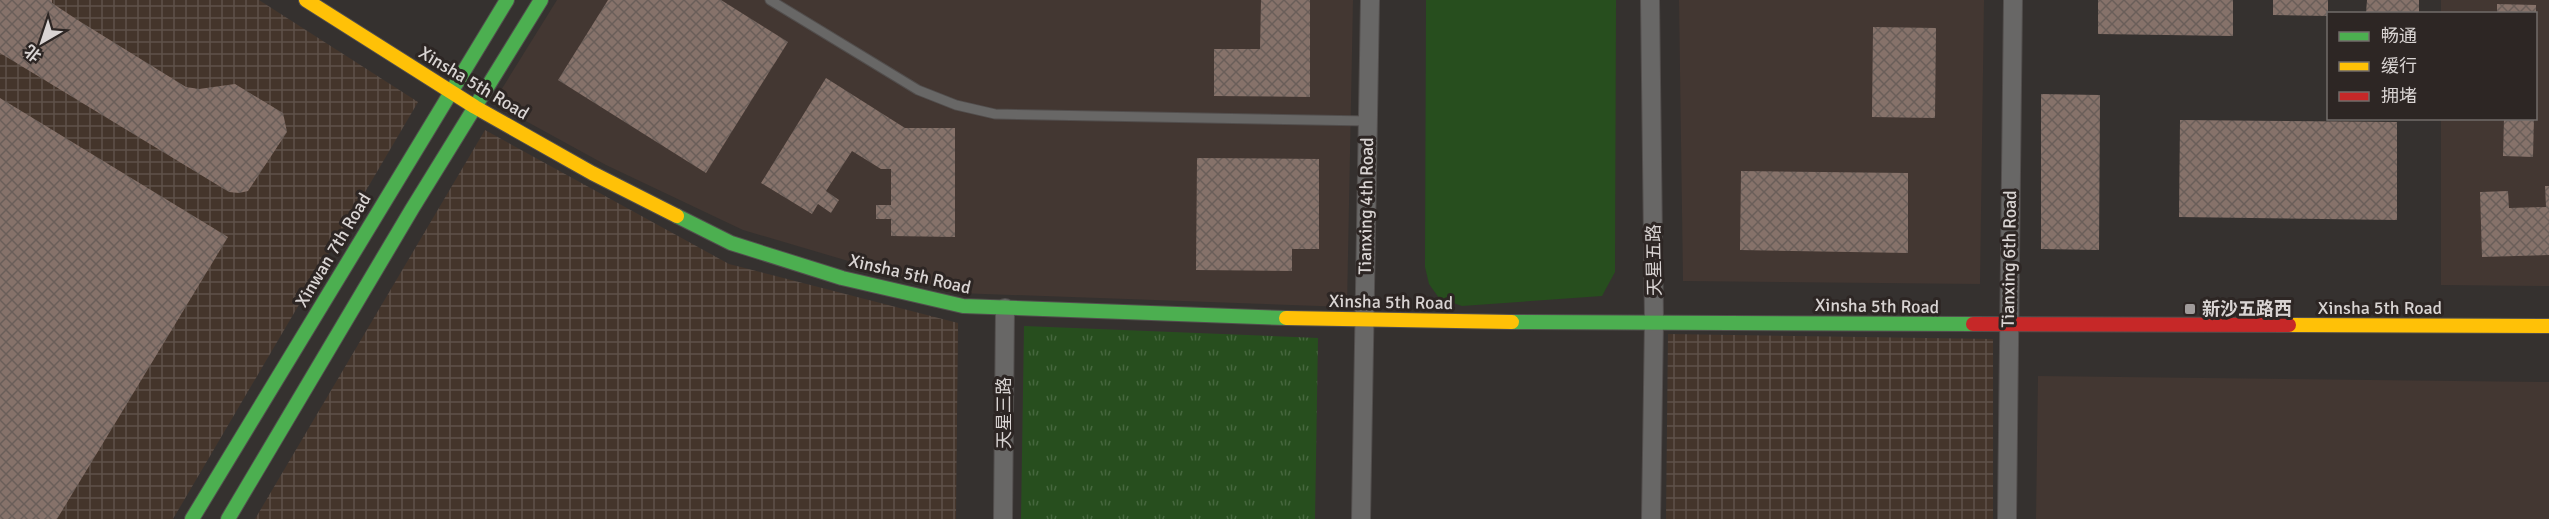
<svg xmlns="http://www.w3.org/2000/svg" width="2549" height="519" font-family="Signika,'Noto Sans SC',sans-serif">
<defs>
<pattern id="industrial-grid" width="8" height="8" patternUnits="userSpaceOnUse" patternTransform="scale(1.5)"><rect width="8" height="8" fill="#44352b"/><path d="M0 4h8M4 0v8" fill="none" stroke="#5e5149"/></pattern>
<pattern id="grass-tufts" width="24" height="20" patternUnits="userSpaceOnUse" patternTransform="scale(1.5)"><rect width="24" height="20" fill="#274e1e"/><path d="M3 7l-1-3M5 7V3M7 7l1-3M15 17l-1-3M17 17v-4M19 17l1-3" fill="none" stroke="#46673e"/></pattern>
<pattern id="building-cross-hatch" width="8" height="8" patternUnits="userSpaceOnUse" patternTransform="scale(1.5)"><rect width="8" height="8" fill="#86726a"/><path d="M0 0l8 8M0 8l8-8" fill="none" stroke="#6a5e59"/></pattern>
</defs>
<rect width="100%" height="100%" fill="#35312f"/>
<g fill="#433732">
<path d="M557,0H1353L1347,307L957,293L743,230L606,165L493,103Z"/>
<path d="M1679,0H1984L1980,284L1683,281Z"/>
<path d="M2441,0H2549V286L2441,285V119L2536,118V14L2441,13Z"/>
<path d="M2038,376L2549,382V519H2036Z"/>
</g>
<g fill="url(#industrial-grid)">
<path d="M0,0H259L418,102L173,519H0Z"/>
<path d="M485,130L729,264L958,323L956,519H255Z"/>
<path d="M1668,334L1993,339V519H1666Z"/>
</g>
<path fill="url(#grass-tufts)" d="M1024,326L1318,338L1315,519H1021Z"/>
<path fill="#274e1e" d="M1426,0H1616L1615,272L1602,296L1462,306L1439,298L1429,284L1425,267Z"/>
<g fill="url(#building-cross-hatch)">
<path d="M0,0H52V3L76,19L186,87L199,89L235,84L283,113L287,132L248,191L239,193L229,192L0,53Z"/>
<path d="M608,0H721L788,42L706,173L558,80Z"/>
<path d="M1261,0H1310V97L1214,96V49H1260Z"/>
<path d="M2098,0H2233V36L2098,34Z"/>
<path d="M2273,0H2328V16L2273,15Z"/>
<path d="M2367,0H2419V14L2366,13Z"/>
<path d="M2497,4L2536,5V14H2497Z"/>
<path d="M1873,27L1936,28L1935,118L1872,117Z"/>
<path d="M826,78L905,128H955V237L891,236V219H876V205H891V169H881L852,151L826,191L839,200L831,213L818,204L812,214L761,183Z"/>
<path d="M2041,94L2100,95L2099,250L2041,249Z"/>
<path d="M0,98L228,237L57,519H0Z"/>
<path d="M2504,118H2534L2533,157L2503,156Z"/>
<path d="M2180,120L2397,122V220L2179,217Z"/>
<path d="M1197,158L1319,159V249H1292V271L1196,270Z"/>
<path d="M1741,171L1908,173V253L1740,250Z"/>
<path d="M2545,186H2549V255L2482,257L2480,192L2508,191L2509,208L2546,207Z"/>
</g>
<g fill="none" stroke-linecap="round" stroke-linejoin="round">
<g stroke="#524e4d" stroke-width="11">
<path id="lane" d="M770,0L918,90L956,105L995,114L1368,121"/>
</g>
<g stroke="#524e4d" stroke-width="20">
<g id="street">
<path d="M1650,0L1654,321L1651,519"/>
<path d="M1003,519L1005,308"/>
<path d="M1361,519L1370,0"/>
<path d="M2007,519L2013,0"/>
</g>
</g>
<g stroke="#524e4d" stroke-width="16">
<g id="fast">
<path d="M677,216L731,243L842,278L963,306L1286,318"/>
<path d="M1512,322L1973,324"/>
<path d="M192,519L507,0"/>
<path d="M228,519L412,209L541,0"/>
</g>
</g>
<g stroke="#524e4d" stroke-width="16">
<g id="slow">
<path d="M306,0L475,107L592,173L677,216"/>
<path d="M1286,318L1512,322"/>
<path d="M2289,325L2549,326"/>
</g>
</g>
<g stroke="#524e4d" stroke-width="16">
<path id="jam" d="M1973,324L2289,325"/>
</g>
<use href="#lane" stroke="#686766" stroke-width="9"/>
<use href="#street" stroke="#686766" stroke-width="18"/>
<use href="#fast" stroke="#4caf50" stroke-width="14"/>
<use href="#slow" stroke="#ffc107" stroke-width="14"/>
<use href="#jam" stroke="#c62828" stroke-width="14"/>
</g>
<rect fill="#a09b9a" stroke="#2d2624" stroke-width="2" x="2184" y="303" width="12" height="12" rx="3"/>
<g text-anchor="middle" stroke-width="6" stroke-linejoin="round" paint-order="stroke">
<g font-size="18" fill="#d9d4d3" stroke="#2d2624">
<text transform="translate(474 83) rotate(31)" y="6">Xinsha 5th Road</text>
<text transform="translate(1366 206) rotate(-89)" y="6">Tianxing 4th Road</text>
<text transform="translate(333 250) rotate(-59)" y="6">Xinwan 7th Road</text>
<text transform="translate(2009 259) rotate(-89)" y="6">Tianxing 6th Road</text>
<text transform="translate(1654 260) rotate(-91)" y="6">天星五路</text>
<text transform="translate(910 274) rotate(13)" y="6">Xinsha 5th Road</text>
<text transform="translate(1391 302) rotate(1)" y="6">Xinsha 5th Road</text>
<text transform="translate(1877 306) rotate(1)" y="6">Xinsha 5th Road</text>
<text x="2380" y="314">Xinsha 5th Road</text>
<text transform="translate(1004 413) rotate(-90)" y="6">天星三路</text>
</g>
<g font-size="18" font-weight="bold" fill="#d9d4d3" stroke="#2d2624" text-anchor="start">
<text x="2202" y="315">新沙五路西</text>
</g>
</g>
<rect x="2327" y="12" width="210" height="108" fill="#2d2624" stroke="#726c6a" stroke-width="1.5"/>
<rect x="2339" y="32" width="30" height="9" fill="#4caf50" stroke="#726c6a" stroke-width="1.5"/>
<text x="2381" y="42" font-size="18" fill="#d9d4d3">畅通</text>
<rect x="2339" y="62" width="30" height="9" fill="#ffc107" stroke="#726c6a" stroke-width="1.5"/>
<text x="2381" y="72" font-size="18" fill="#d9d4d3">缓行</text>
<rect x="2339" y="92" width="30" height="9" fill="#c62828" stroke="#726c6a" stroke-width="1.5"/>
<text x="2381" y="102" font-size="18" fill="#d9d4d3">拥堵</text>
<g transform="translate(42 42) rotate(219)" stroke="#2d2624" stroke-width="4.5" paint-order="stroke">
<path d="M0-4.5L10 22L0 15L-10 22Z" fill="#d9d4d3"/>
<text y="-9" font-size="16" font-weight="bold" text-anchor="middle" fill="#d9d4d3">北</text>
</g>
</svg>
